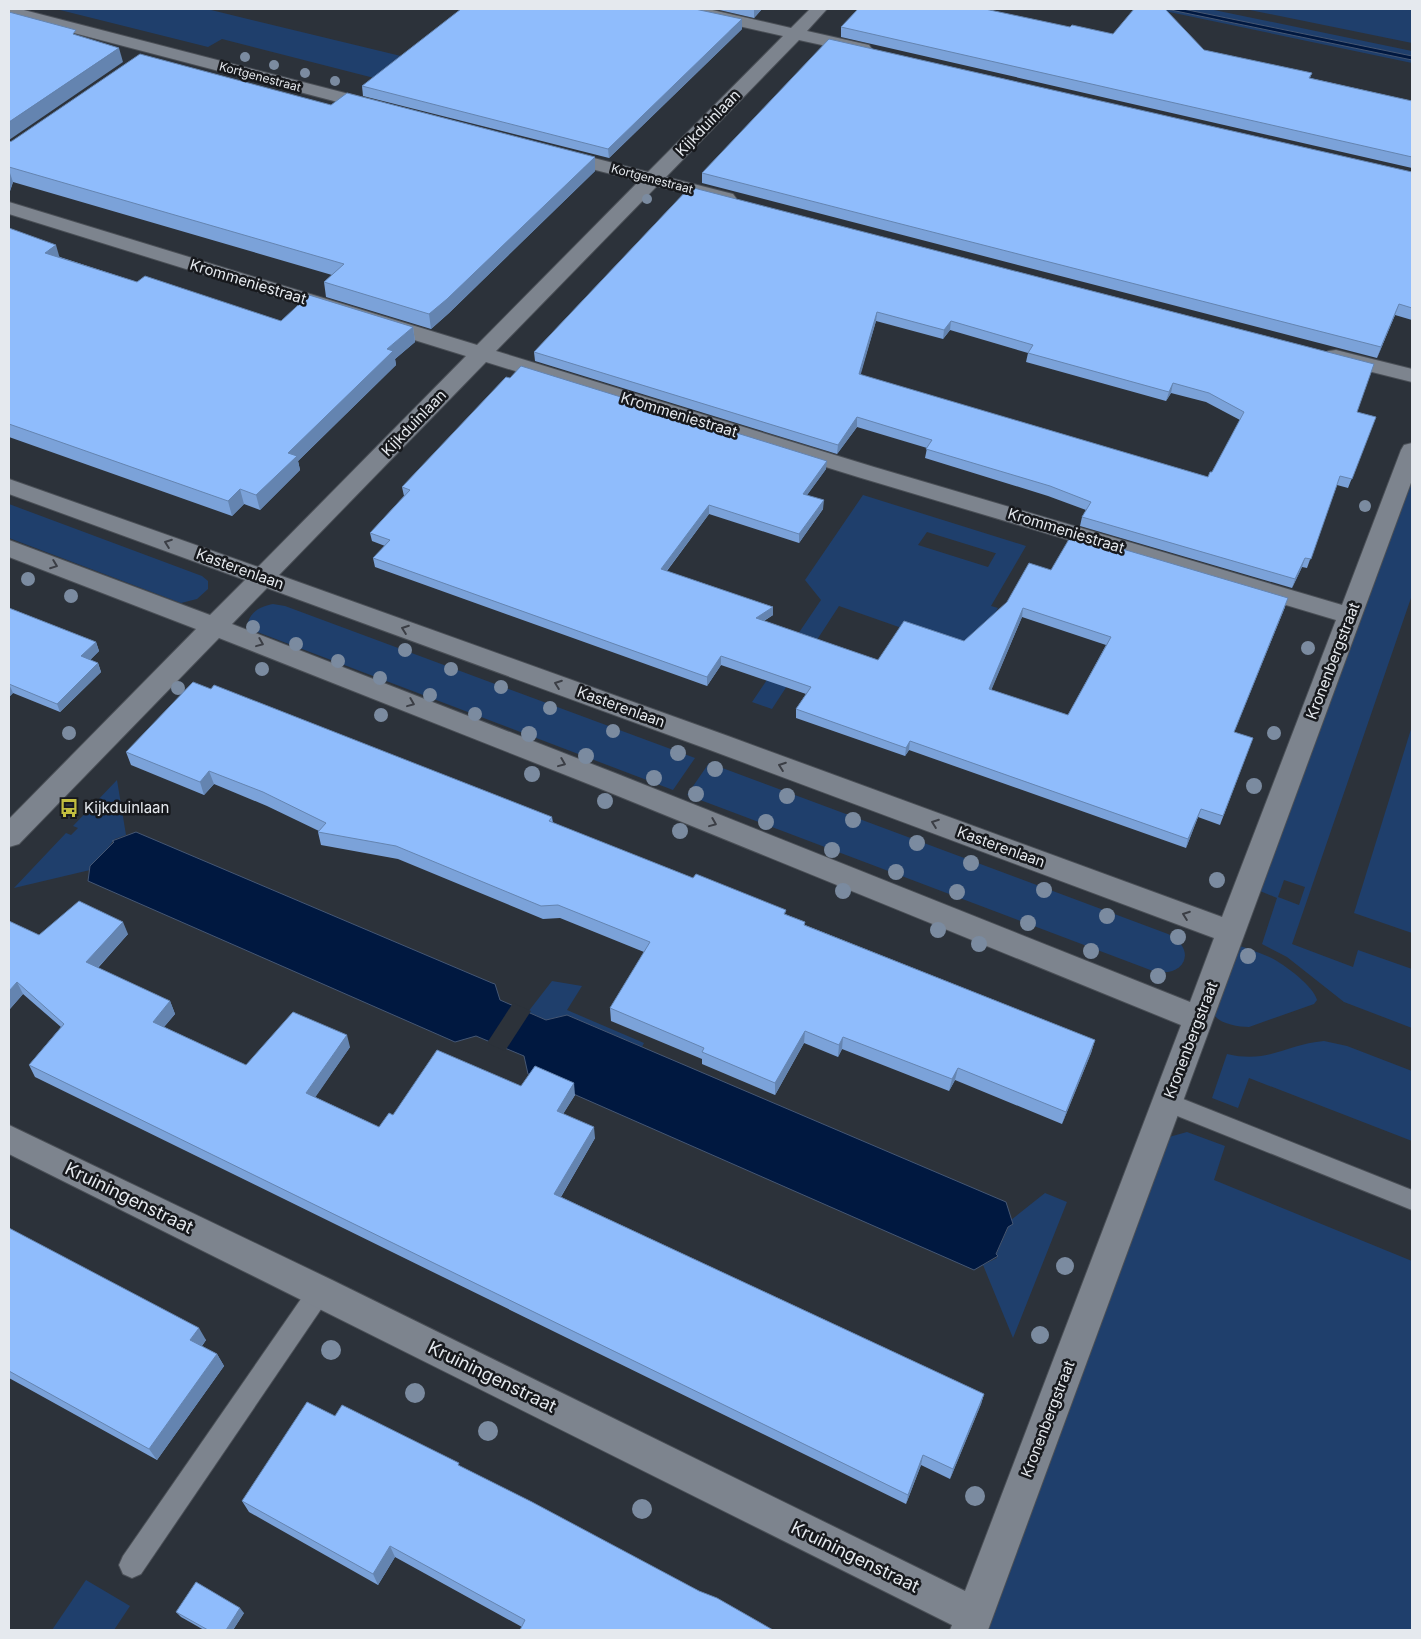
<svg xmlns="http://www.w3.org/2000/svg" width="1421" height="1639" font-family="Inter,sans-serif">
<rect width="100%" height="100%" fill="#2c323a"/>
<g fill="#1f3f6c" fill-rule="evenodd">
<path d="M56,9H207L405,57L378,79L222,39L208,47Z"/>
<path d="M1155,9H1166L1412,60V63Z"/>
<path d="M1183,9H1209L1412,51V56Z"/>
<path d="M1245,9H1412V43Z"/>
<path d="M1412,481V595L1292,944L1353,967L1358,950L1412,969V1028L1344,1002L1287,957L1262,944L1277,898L1260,891ZM1284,880L1305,887L1299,905L1278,897Z"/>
<path d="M863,495L1026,546L991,606L998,608L973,653L839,606L772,709L752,702L821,600L805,580ZM927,532L995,553H996L988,567L918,545Z"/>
<path d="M9,504L202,576L208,581V589L197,599L181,603L9,538Z"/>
<path d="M273,604L285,606L695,758L673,790L252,630L248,622C251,611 262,606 273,604Z"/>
<path d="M1412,726V933L1354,913Z"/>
<path d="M709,763L1168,934C1198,949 1185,979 1153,971L687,795Z"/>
<path d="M117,780L126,835L115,839L90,870L14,888L66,833L71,835L78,828L73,826Z"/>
<path d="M1240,946C1249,949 1258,952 1267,956C1280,961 1314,986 1317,1000L1314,1004L1249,1027C1239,1027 1220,1024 1214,1015Z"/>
<path d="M552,981L582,986L567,1010L644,1043L642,1047L567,1015L546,1020L528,1012Z"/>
<path d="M1324,1041L1347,1046L1412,1071V1141L1249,1078L1238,1108L1212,1098L1227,1054C1269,1064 1286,1044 1324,1041Z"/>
<path d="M1187,1132L1225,1146L1214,1180L1412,1261V1630H986L1169,1137Z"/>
<path d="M1045,1193L1067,1202L1013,1338L983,1265L997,1258L996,1255L1009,1226L1013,1224L1011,1220Z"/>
<path d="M86,1580L130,1606L114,1630H52Z"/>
</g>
<g fill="#001840" stroke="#455774">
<path d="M1166,9H1183L1412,56V60Z"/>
<path d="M136,832L492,983L495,984L500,1000L546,1020L567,1015L1006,1202L1013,1224L1008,1227L996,1254L998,1256L974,1270L528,1074L524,1056L476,1036L455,1042L88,881L90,866L114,842L112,841Z"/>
</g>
<path fill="#2c323a" d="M513,1003L531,1011L505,1051L487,1043Z"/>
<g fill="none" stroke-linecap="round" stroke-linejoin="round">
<g stroke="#4a4f56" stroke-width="2">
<g id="lane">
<path d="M1168,1093L1412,1190V1210L1160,1109L1157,1102L1160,1095Z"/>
<path d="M320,1280L328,1283L332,1291L328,1299L141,1574L132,1578L123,1574L119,1565L123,1556L312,1283Z"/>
</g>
</g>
<g stroke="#4a4f56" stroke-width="2">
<g id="street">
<path d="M9,9H20L384,103L387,107L384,111L378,112L372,111L9,16Z"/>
<path d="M679,9H708L791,28L810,9H827L807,31L869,45L872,49L869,53L863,54L799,40L666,177L733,194L736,198L733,202L726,204L657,186L496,351L874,467L1342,605L1401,450L1404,445L1412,443V480L988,1630H950L952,1625L9,1154V1125L332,1280L965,1591L1181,1025L596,787L219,638L19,844L9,847V819L196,629L9,557V540L210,615L245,580L9,494V479L258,567L466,356L9,214V202L477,345L639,181L552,159L550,155L552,151L559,149L648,172L783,36L681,13ZM486,362L858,477L1336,620L1222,917L728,736L279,575ZM267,588L710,750L1214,938L1190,1002L615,773L232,624Z"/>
<path d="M1336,350L1412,369V382L1328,361L1325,356L1328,351Z"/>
</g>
</g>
<use href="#lane" fill="#7d848e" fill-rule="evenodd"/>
<use href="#street" fill="#7d848e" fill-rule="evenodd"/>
</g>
<g fill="#7b8ba0">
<circle cx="245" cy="57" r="5"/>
<circle cx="274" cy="65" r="5"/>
<circle cx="305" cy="73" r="5"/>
<circle cx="335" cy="81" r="5"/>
<circle cx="647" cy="199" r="5"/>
<circle cx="1365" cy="506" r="6"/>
<circle cx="28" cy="579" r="7"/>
<circle cx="71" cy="596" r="7"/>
<circle cx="253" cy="627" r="7"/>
<circle cx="296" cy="644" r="7"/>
<circle cx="1308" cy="648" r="7"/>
<circle cx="405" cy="650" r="7"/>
<circle cx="338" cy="661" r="7"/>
<circle cx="262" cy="669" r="7"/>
<circle cx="451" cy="669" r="7"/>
<circle cx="380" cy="678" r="7"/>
<circle cx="501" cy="687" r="7"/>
<circle cx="178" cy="688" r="7"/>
<circle cx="430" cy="695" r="7"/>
<circle cx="550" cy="708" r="7"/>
<circle cx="475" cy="714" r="7"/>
<circle cx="381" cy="715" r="7"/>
<circle cx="613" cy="731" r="7"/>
<circle cx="69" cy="733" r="7"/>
<circle cx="1274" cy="733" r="7"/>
<circle cx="529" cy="734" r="8"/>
<circle cx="678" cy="753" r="8"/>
<circle cx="586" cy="756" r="8"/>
<circle cx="715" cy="769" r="8"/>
<circle cx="532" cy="774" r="8"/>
<circle cx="654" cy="778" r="8"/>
<circle cx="1254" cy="786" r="8"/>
<circle cx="696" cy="794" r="8"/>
<circle cx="787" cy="796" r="8"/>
<circle cx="605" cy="801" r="8"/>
<circle cx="853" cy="820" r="8"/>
<circle cx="766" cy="822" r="8"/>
<circle cx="680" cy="831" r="8"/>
<circle cx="917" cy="843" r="8"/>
<circle cx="832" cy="850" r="8"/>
<circle cx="971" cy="863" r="8"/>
<circle cx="896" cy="872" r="8"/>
<circle cx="1217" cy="880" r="8"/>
<circle cx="1044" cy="890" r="8"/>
<circle cx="843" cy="891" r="8"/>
<circle cx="957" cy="892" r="8"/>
<circle cx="1107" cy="916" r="8"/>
<circle cx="1028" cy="923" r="8"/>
<circle cx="938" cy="930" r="8"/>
<circle cx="1178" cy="937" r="8"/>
<circle cx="979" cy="944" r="8"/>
<circle cx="1091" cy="951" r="8"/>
<circle cx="1248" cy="956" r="8"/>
<circle cx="1158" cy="976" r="8"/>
<circle cx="1065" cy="1266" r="9"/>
<circle cx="1040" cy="1335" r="9"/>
<circle cx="331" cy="1350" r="10"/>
<circle cx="415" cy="1393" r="10"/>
<circle cx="488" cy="1431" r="10"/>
<circle cx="975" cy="1496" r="10"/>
<circle cx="642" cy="1509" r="10"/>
</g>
<g fill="#7ba2d9" fill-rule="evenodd">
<path d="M715,9H762L754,18Z"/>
<path d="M841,27H1070L1113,34L1204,50L1312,73L1310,78L1412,101V168L841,37Z"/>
<path d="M742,29L609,158L363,96L362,86Z"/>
<path d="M331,105L595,171L449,313L431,329L326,297L324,282L332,275L13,182L9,194V142Z"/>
<path d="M1412,172V320L1395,315L1377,358L702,183V173Z"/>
<path d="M690,187L1357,412L1376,417L1348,488L1337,485L1307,568L1302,567L1292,588L1080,526L1082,517L1086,510L1048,496L925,458L927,448L857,427L837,454L535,361L534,352ZM876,321L943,339L950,330L1028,353L1026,362L1166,401L1171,393L1206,402L1240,420L1212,472L1208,477L860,375Z"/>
<path d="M9,228L60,257L137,282L281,321L413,327L415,342L395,359L396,365L298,461L300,470L260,510L244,504L232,516L9,437Z"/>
<path d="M826,469L807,495L823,509L799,543L709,514L667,571L773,607V615L764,621L878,660L964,641L1051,570L1285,607L1234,732L1253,738L1220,825L1198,817L1186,848L909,750L905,756L796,718V709L806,694L721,665L707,686L375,567L373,558L385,546L372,541L370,533L404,496L402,487ZM1022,617L1106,645L1068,715L991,690Z"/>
<path d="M9,608L96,642L99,651L90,660L98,663L101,672L60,712L13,693L9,697Z"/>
<path d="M126,752L552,817L553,823L693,878L786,910L785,914L805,922V925L1095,1040L1091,1053L1062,1124L955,1080L949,1091L842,1049L838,1057L804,1043L775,1095L702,1064V1059L611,1021L610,1008L644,952L560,918L543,919L398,859L321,845L318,832L319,831L267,806L214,784L204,795L131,765Z"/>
<path d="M9,921L39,935L128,934L98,968L170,1001L175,1014L164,1027L246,1065L350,1047L315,1097L379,1127L393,1115L521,1086L575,1095L563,1114L595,1138L561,1197L984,1394L981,1404L950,1479L921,1465L906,1504L35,1077L29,1065L61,1027L23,994L9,1010Z"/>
<path d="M9,1228L206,1340L202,1346L217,1354L224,1366L157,1460L9,1378Z"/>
<path d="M335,1416L459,1466L699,1591L522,1627L395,1557L378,1585L249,1512L242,1501Z"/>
<path d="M176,1612L244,1613L233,1630H204L181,1617Z"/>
</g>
<g fill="#6484b0">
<path d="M754,9H762L754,18Z"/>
<path d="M742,19V29L609,158L608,149Z"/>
<path d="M119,48L123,62L9,140V122Z"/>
<path d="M595,157V171L449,313L431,329L429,314Z"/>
<path d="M9,170L13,182L9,194Z"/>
<path d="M56,245L60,259L45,253Z"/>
<path d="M1399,304L1395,315L1377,358L1381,347Z"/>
<path d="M877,312L876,321L858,384L859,374Z"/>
<path d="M951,321L950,330L943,339L944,330Z"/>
<path d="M413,327L415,342L395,359L396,365L298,461L300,470L260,510L256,495L288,453L387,349Z"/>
<path d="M1173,383L1171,393L1166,401L1169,392Z"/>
<path d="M857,417V427L837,454L838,445Z"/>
<path d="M827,461L826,469L802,502L803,494Z"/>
<path d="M240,489L244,504L232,516L228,501Z"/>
<path d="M824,500L823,509L799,543V534Z"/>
<path d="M709,505V514L662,577L661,569Z"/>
<path d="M1305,558L1302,567L1292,588L1295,579Z"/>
<path d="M1288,598L1285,607L1231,740L1234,732Z"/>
<path d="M773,607V615L755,626L756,618Z"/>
<path d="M1023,608L1022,617L988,698L989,689Z"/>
<path d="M96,642L99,651L85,665L81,656Z"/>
<path d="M721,656V665L707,686V677Z"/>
<path d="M98,663L101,672L60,712L57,704Z"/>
<path d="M9,684L13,693L9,697Z"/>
<path d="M910,741L909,750L905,756L906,748Z"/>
<path d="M209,771L214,784L204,795L200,782Z"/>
<path d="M1201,809L1198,817L1186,848L1188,839Z"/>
<path d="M123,922L128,934L92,974L86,962Z"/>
<path d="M17,982L23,994L9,1010V991Z"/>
<path d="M170,1001L175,1014L158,1034L153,1022Z"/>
<path d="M805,1031L804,1043L775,1095V1083Z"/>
<path d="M347,1035L350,1047L310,1105L306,1093Z"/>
<path d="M843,1037L842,1049L838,1057L839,1045Z"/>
<path d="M1095,1040L1091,1053L1062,1124L1066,1112Z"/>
<path d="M958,1068L955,1080L949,1091L952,1079Z"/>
<path d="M574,1083L575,1095L558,1122L557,1111Z"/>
<path d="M594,1127L595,1138L556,1205L554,1194Z"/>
<path d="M199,1328L206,1340L197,1352L190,1340Z"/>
<path d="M217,1354L224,1366L157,1460L149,1449Z"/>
<path d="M984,1394L981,1404L950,1479L953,1469Z"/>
<path d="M923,1455L921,1465L906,1504L908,1495Z"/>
<path d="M390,1546L395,1557L378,1585L373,1574Z"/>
<path d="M240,1608L244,1613L233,1630H226Z"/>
</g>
<g fill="#8fbcfc" stroke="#6484b0" fill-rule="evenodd">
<path d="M461,9H695L742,19L608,149L362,86Z"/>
<path d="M858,9H985L1070,27L1072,25L1113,34L1134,9H1165L1204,50L1312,73L1309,78L1412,101V157L841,27Z"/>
<path d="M9,12L76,30L73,34L119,48L9,122Z"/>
<path d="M829,39L1412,172V308L1399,304L1381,347L702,173Z"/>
<path d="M140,54L331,105L347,93L595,157L447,299L429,314L324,282L344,264L9,167V142L12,141Z"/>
<path d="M690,187L1374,364L1357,412L1376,417L1352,479L1340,476L1311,559L1305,558L1295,579L1082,517L1091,502L1050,486L926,449L932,440L857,417L838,445L534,352ZM877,312L944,330L951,321L1033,345L1028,353L1169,392L1173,383L1209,393L1244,412L1212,472H1210L1208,477L859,374Z"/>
<path d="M9,228L56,245L45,253L137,282L145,276L281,321L309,295L413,327L387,349L393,351L288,453L297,456L256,495L240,489L228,501L9,424Z"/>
<path d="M521,366L827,461L803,494L824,500L799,534L709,505L661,569L773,607L756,618L878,660L904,621L964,641L1007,602L1029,563L1051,570L1072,534L1288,598L1234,732L1253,738L1223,816L1201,809L1188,839L910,741L906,748L796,709L811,687L721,656L707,677L373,558L390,540L370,533L410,490L402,487L506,377L510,378ZM1023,608L1111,637L1068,715L989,689Z"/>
<path d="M9,608L96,642L81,656L98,663L57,704L9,684V685Z"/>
<path d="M193,682L211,689L214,685L552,817L549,821L693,878L696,874L786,910L784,914L805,922L804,925L1095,1040L1066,1112L958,1068L952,1079L843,1037L839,1045L805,1031L775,1083L702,1052L704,1048L610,1008L650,942L558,905L541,906L396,846L318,832L326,823L263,792L209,771L200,782L126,752Z"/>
<path d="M79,901L123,922L86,962L170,1001L153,1022L246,1065L293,1012L347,1035L306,1093L379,1127L389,1113L393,1115L437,1050L521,1086L535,1066L574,1083L557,1111L594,1127L554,1194L984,1394L953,1469L923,1455L908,1495L29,1065L64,1024L17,982L9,991V921L39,935Z"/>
<path d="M9,1228L199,1328L190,1340L217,1354L149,1449L9,1371Z"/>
<path d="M307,1402L335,1416L342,1405L459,1463L458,1465L532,1502L699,1591L717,1598L773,1630H520L525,1620L390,1546L373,1574L242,1501Z"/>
<path d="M196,1582L240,1608L226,1630H208L176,1612Z"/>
</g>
<defs><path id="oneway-chevron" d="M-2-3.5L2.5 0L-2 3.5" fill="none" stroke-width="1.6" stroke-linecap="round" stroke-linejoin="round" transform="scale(1.25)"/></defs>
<g stroke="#3b3e45">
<use href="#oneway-chevron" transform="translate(168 543) rotate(-160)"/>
<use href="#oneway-chevron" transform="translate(54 565) rotate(21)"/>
<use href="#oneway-chevron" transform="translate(405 629) rotate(-160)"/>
<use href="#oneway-chevron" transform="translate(260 643) rotate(22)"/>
<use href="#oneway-chevron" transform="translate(558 684) rotate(-160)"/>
<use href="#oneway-chevron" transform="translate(411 703) rotate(22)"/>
<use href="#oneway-chevron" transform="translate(562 763) rotate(22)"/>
<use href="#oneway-chevron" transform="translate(782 766) rotate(-160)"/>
<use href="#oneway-chevron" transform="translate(713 823) rotate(22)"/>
<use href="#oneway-chevron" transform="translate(935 823) rotate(-160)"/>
<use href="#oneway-chevron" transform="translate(1186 915) rotate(-160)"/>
</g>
<defs>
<g id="bus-bare" transform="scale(1.5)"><path d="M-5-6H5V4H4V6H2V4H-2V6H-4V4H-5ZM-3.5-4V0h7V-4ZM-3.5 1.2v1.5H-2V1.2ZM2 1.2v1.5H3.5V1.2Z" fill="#c2bd3f" stroke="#17191d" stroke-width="2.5" paint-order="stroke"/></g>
</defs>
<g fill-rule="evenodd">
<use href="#bus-bare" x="69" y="808"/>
</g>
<g text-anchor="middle" stroke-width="5" stroke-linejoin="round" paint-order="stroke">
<g font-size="12" fill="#e5e9ee" stroke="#17191d">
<text transform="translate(260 77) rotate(15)" y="4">Kortgenestraat</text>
<text transform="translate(652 179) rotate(15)" y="4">Kortgenestraat</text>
</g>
<g font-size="15" fill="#e5e9ee" stroke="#17191d">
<text transform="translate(708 123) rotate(-46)" y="5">Kijkduinlaan</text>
<text transform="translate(248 282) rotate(17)" y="5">Krommeniestraat</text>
<text transform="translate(679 415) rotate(17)" y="5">Krommeniestraat</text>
<text transform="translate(414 423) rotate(-46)" y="5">Kijkduinlaan</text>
<text transform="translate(1066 531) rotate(17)" y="5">Krommeniestraat</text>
<text transform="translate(240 569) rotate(20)" y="5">Kasterenlaan</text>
<text transform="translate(1333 661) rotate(-69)" y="5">Kronenbergstraat</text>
<text transform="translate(621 707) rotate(20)" y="5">Kasterenlaan</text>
<text transform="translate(1001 847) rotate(20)" y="5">Kasterenlaan</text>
<text transform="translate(1191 1040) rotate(-69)" y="5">Kronenbergstraat</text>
<text transform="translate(1048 1419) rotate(-69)" y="5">Kronenbergstraat</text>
</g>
<g font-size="15" fill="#e5e9ee" stroke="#17191d" text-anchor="start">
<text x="84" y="813">Kijkduinlaan</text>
</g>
<g font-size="18" fill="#e5e9ee" stroke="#17191d">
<text transform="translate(129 1198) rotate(26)" y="6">Kruiningenstraat</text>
<text transform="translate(492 1377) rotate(26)" y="6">Kruiningenstraat</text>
<text transform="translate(855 1557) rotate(26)" y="6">Kruiningenstraat</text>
</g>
</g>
<rect width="1421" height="1639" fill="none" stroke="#e5e9ee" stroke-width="20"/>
</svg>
